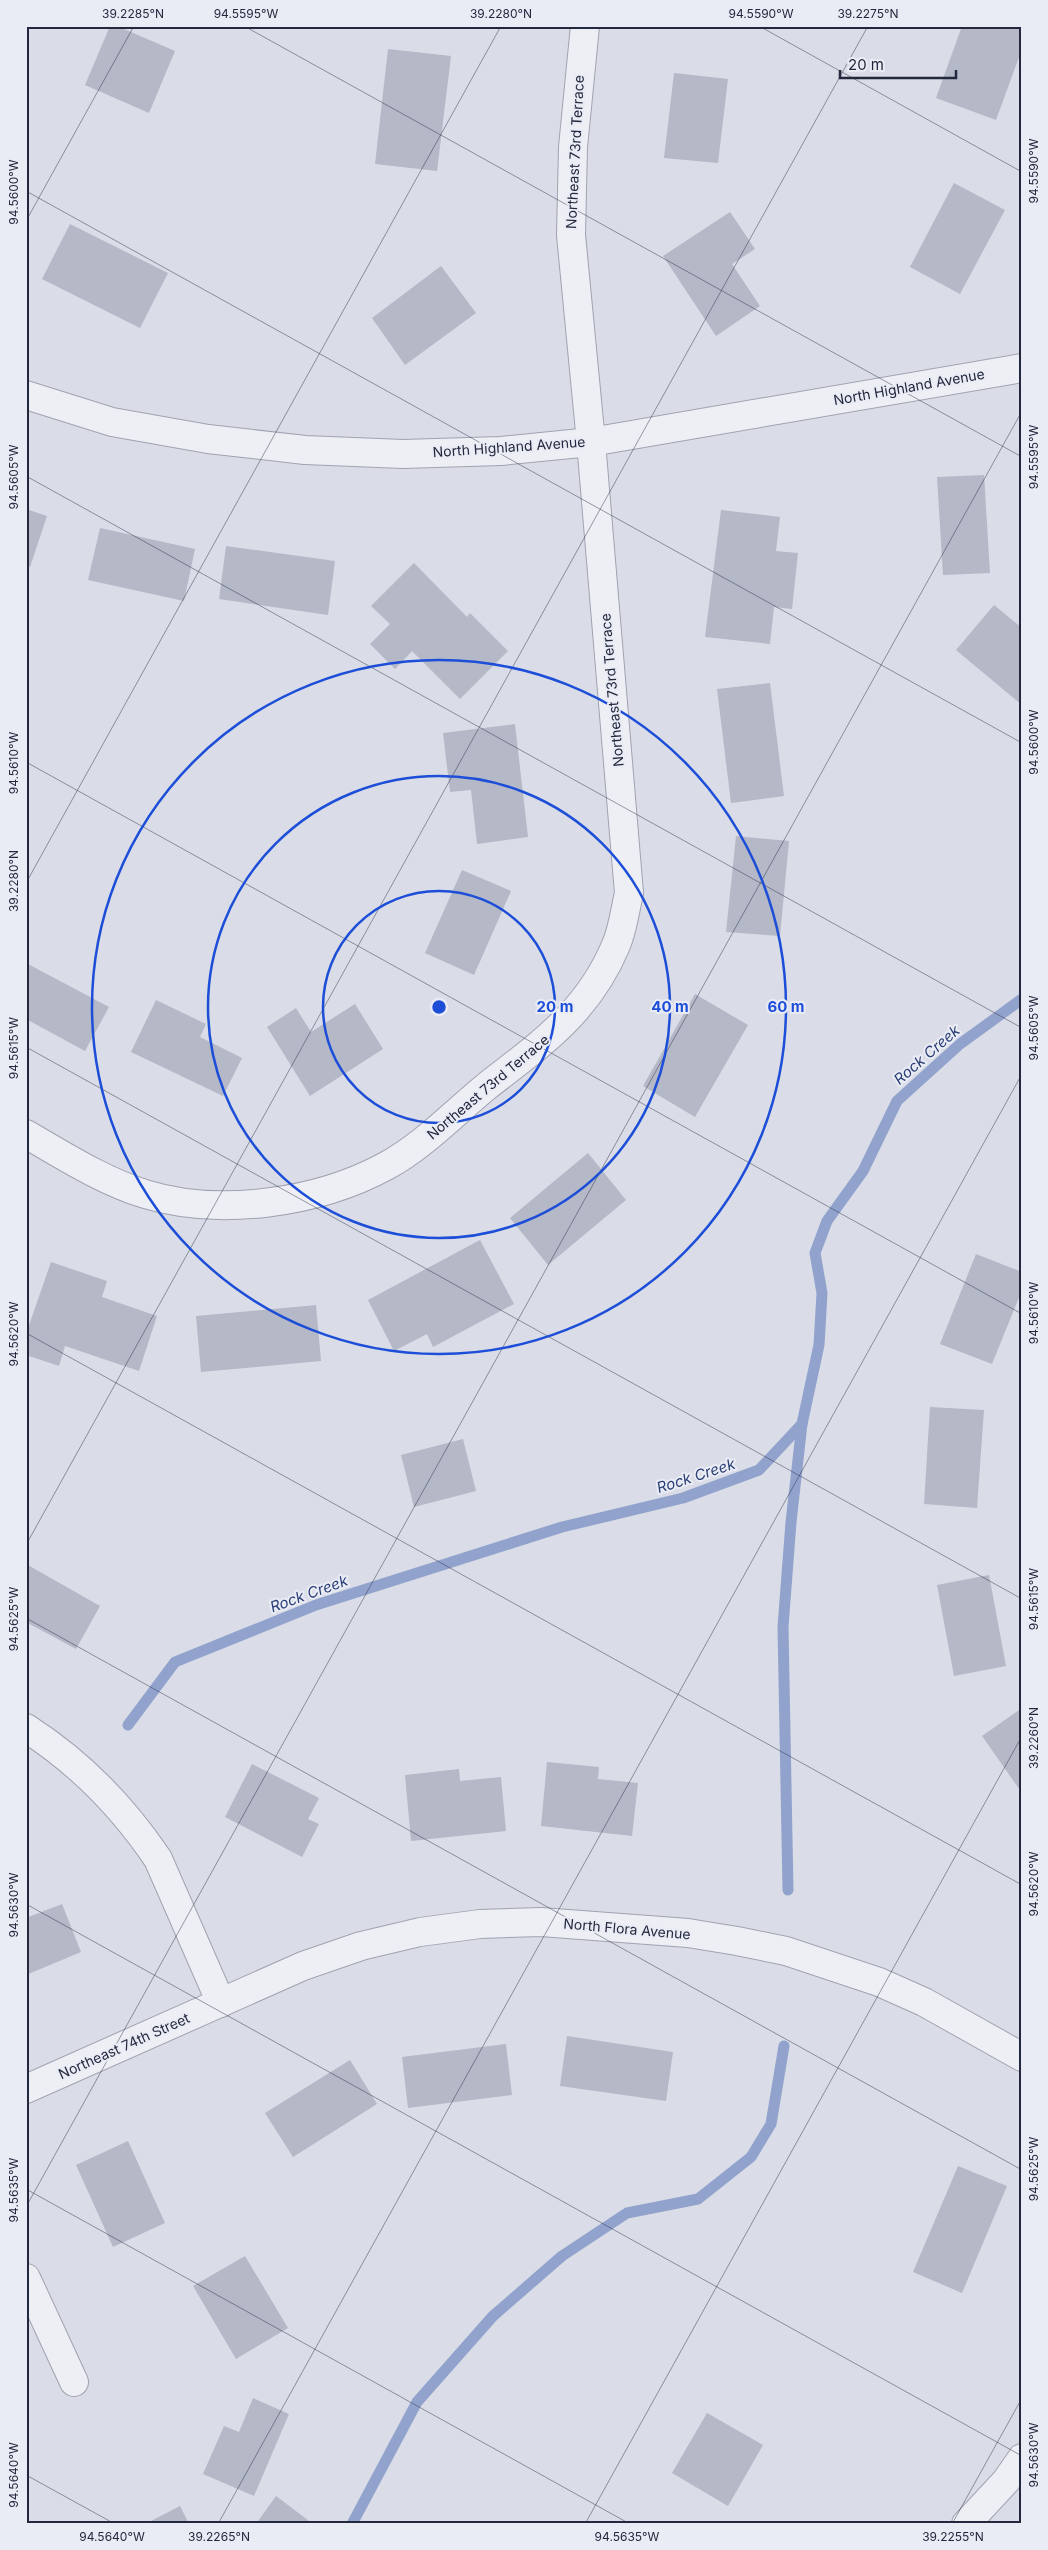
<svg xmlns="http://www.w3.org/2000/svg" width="1048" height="2550" font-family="Inter,sans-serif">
<rect width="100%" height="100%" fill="#dadde7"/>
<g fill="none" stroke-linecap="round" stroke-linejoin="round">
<g stroke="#91a3cc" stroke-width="11">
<path d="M128,1725L175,1662L316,1605L562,1527L683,1498L759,1470L802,1424L819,1345L822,1293L815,1253L827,1221L863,1171L897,1101L960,1044L1022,999"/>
<path d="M788,1890L783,1627L791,1522L802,1424"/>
<path d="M352,2524L417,2402L493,2316L562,2256L627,2213L698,2199L751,2157L771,2124L784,2046"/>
</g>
</g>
<g fill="#b4b8c7">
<path d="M110,26H117L175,51L149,113L85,85Z"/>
<path d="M962,26H1022V49L996,120L936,98Z"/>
<path d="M388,49L451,56L437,171L375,164Z"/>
<path d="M674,73L728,79L718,163L664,158Z"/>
<path d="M954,183L1005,210L960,294L910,267Z"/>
<path d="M730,212L755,249L732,264L760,306L716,336L663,256Z"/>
<path d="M70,224L168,273L140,328L42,279Z"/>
<path d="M441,266L476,313L405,365L372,318Z"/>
<path d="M984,475L990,573L943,575L937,477Z"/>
<path d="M26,509L47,516L30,567L26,566Z"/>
<path d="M721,510L780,517L776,551L798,553L792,609L774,607L770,644L705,637Z"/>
<path d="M100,528L195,549L184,601L88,580Z"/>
<path d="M226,546L335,561L328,615L219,599Z"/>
<path d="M414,563L467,617L470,613L508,651L460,699L412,651L395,669L370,644L390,624L371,606Z"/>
<path d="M994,605L1022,628V705L956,650Z"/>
<path d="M770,683L784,796L731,803L717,689Z"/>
<path d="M515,724L528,837L477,844L471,790L450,792L443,733Z"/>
<path d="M736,836L789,841L780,936L726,932Z"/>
<path d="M462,870L511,891L474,975L425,953Z"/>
<path d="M26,963L109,1007L85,1051L26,1019Z"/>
<path d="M695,994L748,1025L695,1117L643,1086Z"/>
<path d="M156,1000L206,1024L200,1037L242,1058L223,1096L131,1052Z"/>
<path d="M355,1004L383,1049L310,1096L267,1027L296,1008L311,1032Z"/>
<path d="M588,1153L626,1200L548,1265L510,1218Z"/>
<path d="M480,1240L514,1304L433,1347L427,1334L394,1351L368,1300Z"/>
<path d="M976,1254L1022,1272V1290L992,1364L940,1344Z"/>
<path d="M51,1262L107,1281L102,1297L157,1316L139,1371L65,1346L59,1366L26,1355V1334Z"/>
<path d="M316,1305L321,1361L201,1372L196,1316Z"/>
<path d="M930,1407L984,1410L977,1508L924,1504Z"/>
<path d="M463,1439L476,1491L414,1507L401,1455Z"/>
<path d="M26,1564L100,1606L76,1649L26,1622Z"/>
<path d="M989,1575L1006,1666L954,1676L937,1585Z"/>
<path d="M1022,1708V1793L982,1736Z"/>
<path d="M547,1762L599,1767L598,1779L638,1783L632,1836L541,1826Z"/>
<path d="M252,1764L319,1798L308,1819L319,1824L302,1857L225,1817Z"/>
<path d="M459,1769L460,1781L501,1777L506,1831L411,1841L405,1775Z"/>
<path d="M62,1904L81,1952L26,1975V1918Z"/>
<path d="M567,2036L673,2052L666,2101L560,2086Z"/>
<path d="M506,2044L512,2095L408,2108L402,2057Z"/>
<path d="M350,2060L377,2104L293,2157L265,2113Z"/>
<path d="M128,2141L165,2223L113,2247L76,2165Z"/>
<path d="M958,2166L1007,2186L962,2293L913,2272Z"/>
<path d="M245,2256L288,2328L236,2359L193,2286Z"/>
<path d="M253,2398L289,2414L254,2496L203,2474L224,2426L239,2432Z"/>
<path d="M707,2413L763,2445L728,2506L672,2473Z"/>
<path d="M276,2496L313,2524H256Z"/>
<path d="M180,2506L189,2524H145Z"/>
</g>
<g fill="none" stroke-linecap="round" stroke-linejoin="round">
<g stroke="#9fa3b1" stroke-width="30">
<g id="street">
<path d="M26,395L112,422L208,439L305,450L403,454L501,451L591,442L1022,368"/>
<path d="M26,1134C64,1156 103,1181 145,1194C219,1217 318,1203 386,1166C423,1146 454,1113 487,1086C542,1043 588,1012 616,945C623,929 625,910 629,893L591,442L571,235L573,147L585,26"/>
<path d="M26,1728C79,1762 123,1807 158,1859L221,2003"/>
<path d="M26,2089L303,1966L361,1946L420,1932L480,1924L541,1922L688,1933L737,1941L786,1951L879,1982L924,2002L1022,2057"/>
<path d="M26,2278L74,2382"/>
<path d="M966,2524L1006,2481L1022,2458"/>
</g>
</g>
<use href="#street" stroke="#edeff5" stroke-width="28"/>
</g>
<path fill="none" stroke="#23283e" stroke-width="1" stroke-opacity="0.45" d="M244,26L1022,457M759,26L1022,172M26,191L1022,743M26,221L134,26M26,476L1022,1028M26,762L1022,1314M26,883L501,26M26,1047L1022,1599M26,1333L1022,1885M26,1545L868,26M26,1618L1022,2170M26,1904L1022,2456M26,2189L630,2524M26,2207L1022,411M26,2475L115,2524M218,2524L1022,1074M585,2524L1022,1736M952,2524L1022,2398"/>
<g fill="none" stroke="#1d4ed8" stroke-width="2.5">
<circle cx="439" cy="1007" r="116"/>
<circle cx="439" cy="1007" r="231"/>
<circle cx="439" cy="1007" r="347"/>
</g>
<g text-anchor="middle" stroke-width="4" stroke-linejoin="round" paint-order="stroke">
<g font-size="14" fill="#23283e" stroke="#eaecf5">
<text transform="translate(575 152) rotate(-87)" y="5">Northeast 73rd Terrace</text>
<text transform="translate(909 387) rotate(-10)" y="5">North Highland Avenue</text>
<text transform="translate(509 447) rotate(-4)" y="5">North Highland Avenue</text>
<text transform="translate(612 690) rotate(-95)" y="5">Northeast 73rd Terrace</text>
<text transform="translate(488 1087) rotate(-40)" y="5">Northeast 73rd Terrace</text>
<text transform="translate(627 1929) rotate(5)" y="5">North Flora Avenue</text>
<text transform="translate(124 2046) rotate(-24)" y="5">Northeast 74th Street</text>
</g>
<g font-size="15" font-style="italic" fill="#293e76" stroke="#eaecf5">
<text transform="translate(927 1055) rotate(-41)" y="5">Rock Creek</text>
<text transform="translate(696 1476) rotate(-18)" y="5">Rock Creek</text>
<text transform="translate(309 1594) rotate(-20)" y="5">Rock Creek</text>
</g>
</g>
<circle cx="439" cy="1007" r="8" fill="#1d4ed8" stroke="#eaecf5" stroke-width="2.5"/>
<g font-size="15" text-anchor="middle" font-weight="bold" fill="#1d4ed8" stroke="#eaecf5" stroke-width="4" stroke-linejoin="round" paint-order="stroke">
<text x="555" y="1012">20 m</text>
<text x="670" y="1012">40 m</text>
<text x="786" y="1012">60 m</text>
</g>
<rect width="1048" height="2550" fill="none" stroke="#eaecf5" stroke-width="55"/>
<path d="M840 70v8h116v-8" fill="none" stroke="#23283e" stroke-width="2.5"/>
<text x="848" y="70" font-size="15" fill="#23283e" stroke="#eaecf5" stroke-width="4" paint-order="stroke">20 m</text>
<rect x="28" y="28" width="992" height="2494" fill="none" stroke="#23283e" stroke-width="2"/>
<g font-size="12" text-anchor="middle" fill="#23283e">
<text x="133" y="18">39.2285°N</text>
<text x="246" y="18">94.5595°W</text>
<text x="501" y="18">39.2280°N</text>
<text x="761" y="18">94.5590°W</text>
<text x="868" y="18">39.2275°N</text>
<text transform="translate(1034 171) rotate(-90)" y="4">94.5590°W</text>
<text transform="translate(14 192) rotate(-90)" y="4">94.5600°W</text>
<text transform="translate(1034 457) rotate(-90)" y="4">94.5595°W</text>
<text transform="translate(14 477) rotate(-90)" y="4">94.5605°W</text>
<text transform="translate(1034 742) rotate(-90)" y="4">94.5600°W</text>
<text transform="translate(14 763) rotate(-90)" y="4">94.5610°W</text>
<text transform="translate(14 881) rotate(-90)" y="4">39.2280°N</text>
<text transform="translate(1034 1028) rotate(-90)" y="4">94.5605°W</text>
<text transform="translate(14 1048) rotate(-90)" y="4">94.5615°W</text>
<text transform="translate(1034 1313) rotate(-90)" y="4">94.5610°W</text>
<text transform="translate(14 1334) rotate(-90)" y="4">94.5620°W</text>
<text transform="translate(1034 1599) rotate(-90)" y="4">94.5615°W</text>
<text transform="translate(14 1619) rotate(-90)" y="4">94.5625°W</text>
<text transform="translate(1034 1738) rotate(-90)" y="4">39.2260°N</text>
<text transform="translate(1034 1884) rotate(-90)" y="4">94.5620°W</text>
<text transform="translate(14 1905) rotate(-90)" y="4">94.5630°W</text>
<text transform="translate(1034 2169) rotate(-90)" y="4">94.5625°W</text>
<text transform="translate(14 2190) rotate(-90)" y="4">94.5635°W</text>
<text transform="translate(1034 2455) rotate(-90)" y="4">94.5630°W</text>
<text transform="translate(14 2475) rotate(-90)" y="4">94.5640°W</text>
<text x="112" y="2541">94.5640°W</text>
<text x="219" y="2541">39.2265°N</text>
<text x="627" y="2541">94.5635°W</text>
<text x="953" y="2541">39.2255°N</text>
</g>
</svg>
